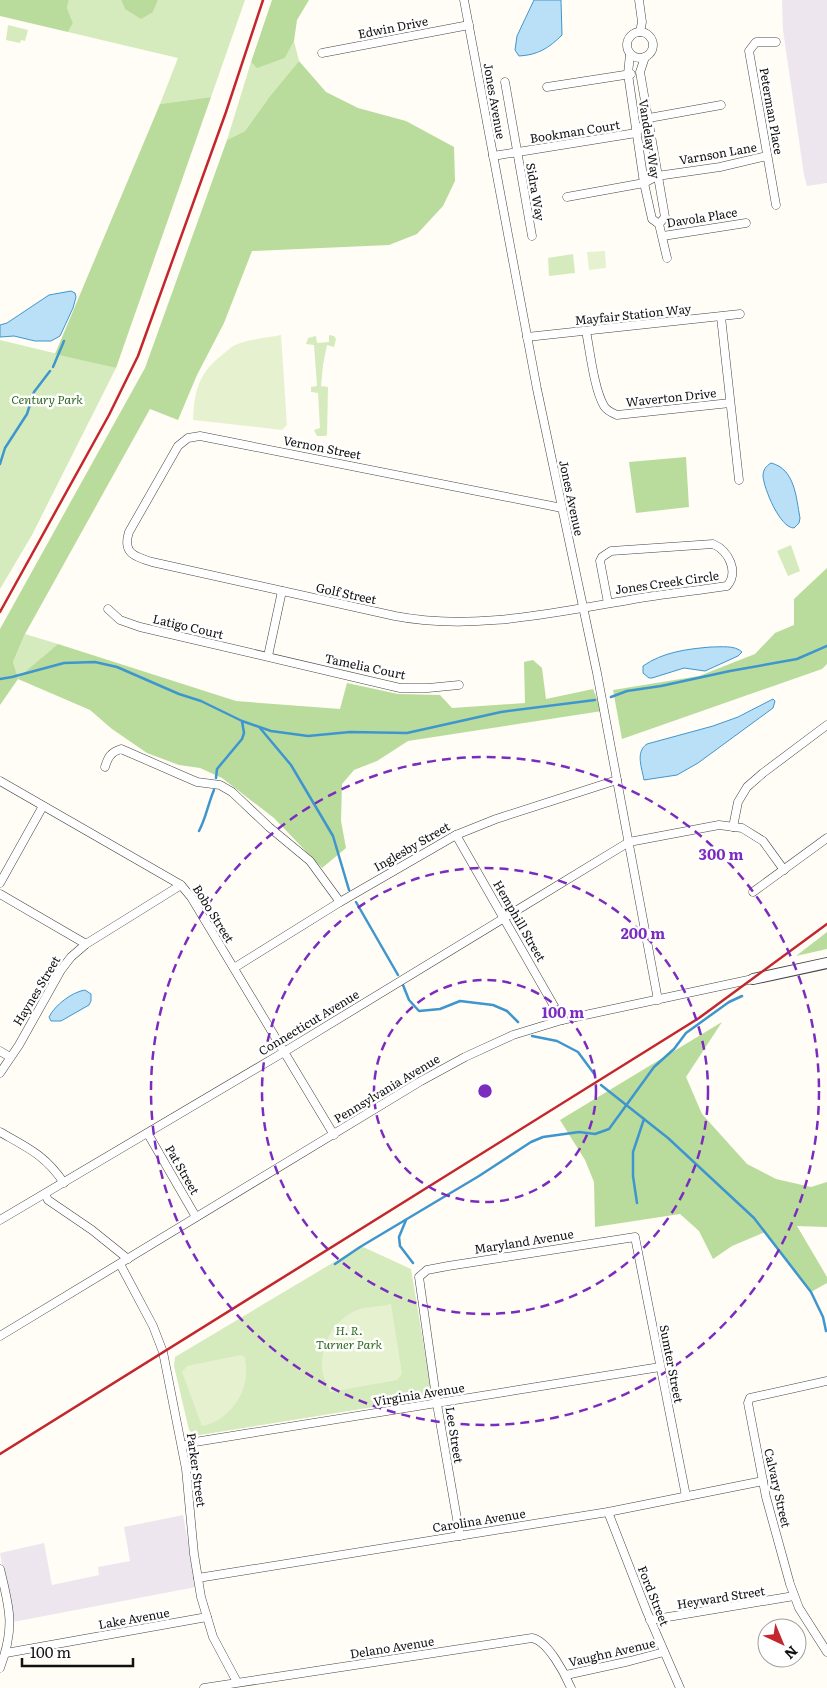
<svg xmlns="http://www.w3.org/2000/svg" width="827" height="1688" font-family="Literata,serif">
<rect width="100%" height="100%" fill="#fffdf5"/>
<g fill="#eee6ef">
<path d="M782,0H827V183L807,186L804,175L783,30Z"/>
<path d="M183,1515L196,1587L13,1622L0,1553L44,1543L52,1585L99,1575L98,1567L130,1561L124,1527Z"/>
</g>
<g fill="#d5ebbd">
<path d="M69,0H121L125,9L153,12L158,0H245L211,97L160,104L178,58L68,32L73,23L67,8Z"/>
<path d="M8,25L28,30L25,41L21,40L20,43L6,40Z"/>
<path d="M294,41L299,61L270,96L245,131L227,140L251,62L257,67L285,58Z"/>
<path d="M573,254L575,273L549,276L548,258Z"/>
<path d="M329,335L334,336L336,339L334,347L327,345L323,365L321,386L328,387L327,435L325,436H317L314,430L320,428L318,393L311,392V387L317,386L314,345L306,344L308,338L316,336L317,343L329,342Z"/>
<path d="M0,340L116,368L32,535L0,589Z"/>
<path d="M791,545L800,571L788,576L777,551Z"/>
<path d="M25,634L58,644L18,679L13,662Z"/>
<path d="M361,1246L411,1269L430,1383L429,1396L417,1400L200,1435H194L189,1430L174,1366L175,1357Z"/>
</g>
<g fill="#b9dc9c">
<path d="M0,0H69L67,8L73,23L68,32L0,16Z"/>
<path d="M121,0H158L153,12L141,19L125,9Z"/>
<path d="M272,0H309L297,20L294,41L285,58L257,68L251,62Z"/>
<path d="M299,61L326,92L358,108L406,121L454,147L455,181L443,206L417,234L389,245L252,251L224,323L197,375L178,420L150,409L25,634L13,662L18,678L58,644L236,701L340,709L347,683L398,694L440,695L452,708L525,703L524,662L533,660L542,668L546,699L593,689L602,711L408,741L377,761L354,770L342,784L341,821L346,848L322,868L274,818L222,778L200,768L179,765L147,753L112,729L90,710L18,679L0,705V629L145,368L227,140L245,131L270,96Z"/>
<path d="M211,97L116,368L55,354L160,104Z"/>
<path d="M686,457L689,507L636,513L629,462Z"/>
<path d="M827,568V664L822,669L622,739L613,690L699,676L755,654L775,633L794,625V599Z"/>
<path d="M827,932V949L796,956Z"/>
<path d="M722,1022L686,1077L702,1114L747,1164L776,1179L811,1187L827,1182V1227L797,1226L827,1277V1283L811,1292L765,1232L732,1246L713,1259L699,1231L680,1214L595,1227L594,1182L585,1160L560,1120Z"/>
</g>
<g fill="#e6f2cf">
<path d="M605,251L606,268L589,270L587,252Z"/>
<path d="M281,335L287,425L282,430L193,420C194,392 199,372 222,355C226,352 231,347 235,345C249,339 266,338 281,335Z"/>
<path d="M391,1304L402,1374L397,1380L330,1392C328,1385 324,1380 323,1374C318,1349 332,1320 357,1310C368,1306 380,1307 391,1304Z"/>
<path d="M241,1355L245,1357C245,1362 247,1368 246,1373C246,1397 226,1422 202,1426L182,1372L187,1366Z"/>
</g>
<g fill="#b9e0f7" stroke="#3f96cf">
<path d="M534,0H561L562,35C549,48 538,55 519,56L515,50L517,36Z"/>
<path d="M71,291L75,293L76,297L73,308L60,336L51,341H35L14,336L0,337V325L7,323L49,295Z"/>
<path d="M771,463C795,469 796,497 800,518L799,523L794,528C780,528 764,489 763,476C763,470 766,466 771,463Z"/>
<path d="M711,647C721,647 735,645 742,652L738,656L705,671L684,668L652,678H649L643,673V666C663,652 687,649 711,647Z"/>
<path d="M773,699L775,701L773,708L698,763L677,775L644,780C642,768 635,752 647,744L713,726L738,717Z"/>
<path d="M85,990L91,994V1001L89,1005L61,1021H51L49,1017C55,1005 72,992 85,990Z"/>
</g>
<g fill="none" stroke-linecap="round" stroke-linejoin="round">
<g stroke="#3f96cf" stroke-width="2.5">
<path d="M53,367L64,341"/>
<path d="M0,464L5,448L27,414L34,392L50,371"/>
<path d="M0,679L12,677L64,663L95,662L117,667L179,694L201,701L242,721L271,731L308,736L350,732L407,733L501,712L595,700"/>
<path d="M611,697L627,691L661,686L730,671L797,659L827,646"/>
<path d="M260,728L291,765L333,836L349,890"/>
<path d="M216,778L217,769L242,739L244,733L242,721"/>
<path d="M199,831C206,818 208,804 214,790"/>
<path d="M356,902L398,975"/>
<path d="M403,985L409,1000L419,1011L440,1009L460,1001L493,1005L507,1011L518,1022"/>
<path d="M532,1036L557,1041L578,1052L595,1075"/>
<path d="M601,1085L668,1138L754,1218L811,1292L823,1317L826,1331"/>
<path d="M637,1203L633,1176V1152L644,1119"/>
<path d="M406,1220L399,1237L400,1246L413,1263"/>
<path d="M335,1264L360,1247L479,1176L531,1142L543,1137L579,1132L595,1134L609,1129L654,1067L674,1049L686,1033L729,1002L742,996"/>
</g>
<g stroke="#444" stroke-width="9">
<g id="minor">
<path d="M464,0L537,389L597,673L658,1000"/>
<path d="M639,0L642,22L640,32"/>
<circle cx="640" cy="45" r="13"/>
<path d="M322,53L469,25"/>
<path d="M630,54L628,74L644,183L652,219L659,224L667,258"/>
<path d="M645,57L640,72L665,217L659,224"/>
<path d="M505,82L532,236"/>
<path d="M547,87L631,74"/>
<path d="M493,156L636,133L649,118L721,105"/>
<path d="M567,197L644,183L657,176L720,167L767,156"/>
<path d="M776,205L749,51L756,42H776"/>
<path d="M663,236L746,223"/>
<path d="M721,317L739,480"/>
<path d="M586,331C590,351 594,389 604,406C607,411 612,413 617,415L730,403"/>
<path d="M527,337L740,314"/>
<path d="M562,508L200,436L188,438L178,446L129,532C122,553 135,557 152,562L395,616C472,631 552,613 629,600C661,594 694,591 727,586C739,572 729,551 713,544L611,551L602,557L600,561L608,603"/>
<path d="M108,609L120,620L140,627L400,688H428L459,685"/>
<path d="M268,656L282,591"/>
<path d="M105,767C108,757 111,752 121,749L197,782L220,785L232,792L269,827L310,861L340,902"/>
<path d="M0,781L181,885L191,897L334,1135"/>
<path d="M733,827L738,802L747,787L763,773L827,725"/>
<path d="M456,835L562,1020"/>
<path d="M0,883L43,806"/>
<path d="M753,892L827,838"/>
<path d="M0,894L86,944"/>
<path d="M234,968L340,902L456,835L496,819L617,780"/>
<path d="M0,1051L10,1057"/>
<path d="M0,1073L19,1045L61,970L71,957L86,944L181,885"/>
<path d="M0,1132C28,1148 45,1155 64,1183"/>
<path d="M148,1134L196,1217"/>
<path d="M45,1194L48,1200L92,1230L128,1259"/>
<path d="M0,1220L279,1055L629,842L719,825L742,828L763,841L784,870"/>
<path d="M120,1264L153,1326L163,1352L186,1469L194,1554L201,1597L213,1637L237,1682"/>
<path d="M0,1336L421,1081L465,1057L513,1035L562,1020L753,979"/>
<path d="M827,1381L750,1398L748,1403L766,1497L790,1584L799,1608L827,1652"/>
<path d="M182,1446L195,1442L660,1367"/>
<path d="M608,1512L647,1612L680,1688"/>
<path d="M460,1536L437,1404L419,1277L427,1270L448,1266L635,1237L686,1496"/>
<path d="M0,1569C10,1609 15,1628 0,1668"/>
<path d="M198,1578L608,1512L763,1481"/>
<path d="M650,1620L794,1596"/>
<path d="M6,1653L207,1617"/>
<path d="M566,1675L630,1661L664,1652"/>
<path d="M204,1688L532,1638C548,1641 565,1674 571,1688"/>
</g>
</g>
<g stroke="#444" stroke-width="12">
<path id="tertiary" d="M753,979L827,963"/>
</g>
<use href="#minor" stroke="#fff" stroke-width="8"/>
<use href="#tertiary" stroke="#fff" stroke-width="10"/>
<g stroke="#c4262e" stroke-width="2.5">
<path d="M0,612L109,415L138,356L226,112L263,0"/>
<path d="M0,1454L699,1018L827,924"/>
</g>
</g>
<g fill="none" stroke="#7b2cbf" stroke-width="2.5" stroke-dasharray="9 6">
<circle cx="485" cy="1091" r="111"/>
<circle cx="485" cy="1091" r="223"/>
<circle cx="485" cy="1091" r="334"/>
</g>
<g text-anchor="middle" stroke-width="5" stroke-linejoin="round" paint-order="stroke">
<g font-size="12" fill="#111" stroke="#fff">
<text transform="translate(393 28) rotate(-11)" y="4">Edwin Drive</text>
<text transform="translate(494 101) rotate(80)" y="4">Jones Avenue</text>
<text transform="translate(771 111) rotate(80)" y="4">Peterman Place</text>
<text transform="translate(575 132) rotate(-9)" y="4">Bookman Court</text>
<text transform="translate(649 139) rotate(81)" y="4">Vandelay Way</text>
<text transform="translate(718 154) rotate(-10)" y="4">Varnson Lane</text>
<text transform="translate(535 192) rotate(80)" y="4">Sidra Way</text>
<text transform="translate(702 218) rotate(-9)" y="4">Davola Place</text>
<text transform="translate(633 315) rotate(-6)" y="4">Mayfair Station Way</text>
<text transform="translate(671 398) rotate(-6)" y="4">Waverton Drive</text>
<text transform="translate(322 448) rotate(11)" y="4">Vernon Street</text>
<text transform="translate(571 498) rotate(78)" y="4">Jones Avenue</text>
<text transform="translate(667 583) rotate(-8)" y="4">Jones Creek Circle</text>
<text transform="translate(346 594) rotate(12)" y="4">Golf Street</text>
<text transform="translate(188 627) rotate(13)" y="4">Latigo Court</text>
<text transform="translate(365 667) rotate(12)" y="4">Tamelia Court</text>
<text transform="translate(412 847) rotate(-30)" y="4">Inglesby Street</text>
<text transform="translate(213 914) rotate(58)" y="4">Bobo Street</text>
<text transform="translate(519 921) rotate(60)" y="4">Hemphill Street</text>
<text transform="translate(37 991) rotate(-59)" y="4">Haynes Street</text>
<text transform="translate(309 1023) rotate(-31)" y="4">Connecticut Avenue</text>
<text transform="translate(387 1089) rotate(-31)" y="4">Pennsylvania Avenue</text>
<text transform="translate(182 1170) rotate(60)" y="4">Pat Street</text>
<text transform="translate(524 1242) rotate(-9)" y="4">Maryland Avenue</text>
<text transform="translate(671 1364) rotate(79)" y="4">Sumter Street</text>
<text transform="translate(419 1395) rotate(-9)" y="4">Virginia Avenue</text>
<text transform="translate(454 1435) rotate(81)" y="4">Lee Street</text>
<text transform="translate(196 1470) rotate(82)" y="4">Parker Street</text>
<text transform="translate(777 1488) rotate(77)" y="4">Calvary Street</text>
<text transform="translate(479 1521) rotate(-9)" y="4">Carolina Avenue</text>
<text transform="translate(653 1596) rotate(68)" y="4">Ford Street</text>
<text transform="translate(721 1598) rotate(-9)" y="4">Heyward Street</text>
<text transform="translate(134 1619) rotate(-10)" y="4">Lake Avenue</text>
<text transform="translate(392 1648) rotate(-9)" y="4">Delano Avenue</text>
<text transform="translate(612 1653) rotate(-13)" y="4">Vaughn Avenue</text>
</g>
<g font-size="12" font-style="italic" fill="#2f6b1f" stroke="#fff">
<text x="47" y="404">Century Park</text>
<text x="349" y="1335">H. R.<tspan x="349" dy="14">Turner Park</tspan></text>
</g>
</g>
<circle cx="485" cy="1091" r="8" fill="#7b2cbf" stroke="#fff" stroke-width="2.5"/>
<g font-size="15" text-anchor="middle" font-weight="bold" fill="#7b2cbf" stroke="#fff" stroke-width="5" stroke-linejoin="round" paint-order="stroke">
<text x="721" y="860">300 m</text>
<text x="643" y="939">200 m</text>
<text x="563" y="1018">100 m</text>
</g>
<g transform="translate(782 1643) rotate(136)"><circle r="24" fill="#ffffff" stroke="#a0a0a0"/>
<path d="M0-4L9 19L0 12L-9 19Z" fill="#c4262e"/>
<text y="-8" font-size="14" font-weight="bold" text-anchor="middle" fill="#111111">N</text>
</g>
<path d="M22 1658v8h111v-8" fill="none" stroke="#111111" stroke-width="2.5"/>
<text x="30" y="1658" font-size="15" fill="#111111" stroke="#ffffff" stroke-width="4" paint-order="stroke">100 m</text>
</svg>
